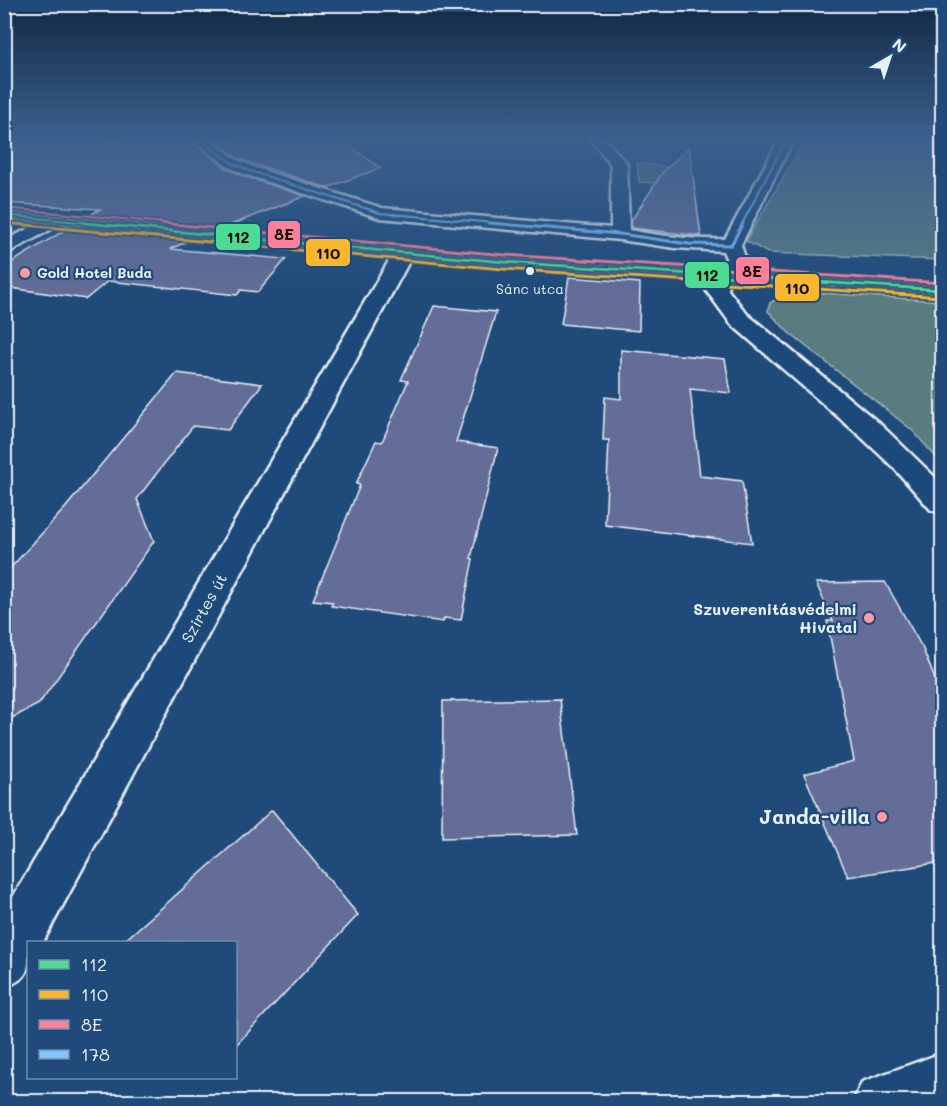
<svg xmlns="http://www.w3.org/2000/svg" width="947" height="1106" font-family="Mali,sans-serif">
<rect width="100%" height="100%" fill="#1f4a7a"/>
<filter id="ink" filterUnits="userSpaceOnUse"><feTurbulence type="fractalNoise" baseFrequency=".0167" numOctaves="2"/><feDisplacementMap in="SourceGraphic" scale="12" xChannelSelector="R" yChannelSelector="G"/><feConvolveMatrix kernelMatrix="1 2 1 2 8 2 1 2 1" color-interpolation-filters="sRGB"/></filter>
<g filter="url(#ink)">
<path fill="#375785" d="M614,140H678L662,166L637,163Z"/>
<g fill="#597b80" stroke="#a0b6bc" stroke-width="1.5">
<path d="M805,140H942V260L768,253L746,241Z"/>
<path d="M637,163L667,167L656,183L639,182Z"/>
<path d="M789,291L942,301V464L912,430L789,333L768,311L770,303Z"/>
</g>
<g fill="#636d97" stroke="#e8f1f8" stroke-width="1.5">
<path d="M4,140H191L226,168L243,176L305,196L223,228L89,216L100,209L4,203Z"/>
<path d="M214,140H342L380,168L327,188L238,158Z"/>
<path d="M689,147L701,236L631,228V221L663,172Z"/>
<path d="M68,228L191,240L170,249L286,259L258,292L241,290L237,295L108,281L86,299L4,287V267Z"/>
<path d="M569,277L640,283L639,331L561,324Z"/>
<path d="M434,306L496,312L456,442L498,448L471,558L473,559L461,620L444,618L443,622L331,606L333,602L313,600L360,485L356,484L376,441L382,442L408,381L401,380Z"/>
<path d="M621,350L725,359L731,393L690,389L700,476L742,481L752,543L605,525L609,440H603L605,397L621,399Z"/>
<path d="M177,373L262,384L228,430L193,426L137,499L154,541L39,704L4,722V575L66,507Z"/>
<path d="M885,582L923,649L942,697V862L848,877L804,774L854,761L827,621H833L816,583Z"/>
<path d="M560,699L577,835L442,838L443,701Z"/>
<path d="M272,810L358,915L236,1045V942H123Z"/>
</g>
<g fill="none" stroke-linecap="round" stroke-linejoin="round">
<g stroke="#e8f1f8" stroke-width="5">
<g id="street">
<path d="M193,140H210L237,160L256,168L382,208L611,228V165L591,140H606L627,164L629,230C661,236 693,240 725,239L779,140H793L741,245L746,261L743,265H729L723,251L675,248L620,240L380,218L244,174L227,166Z"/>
<path d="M53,216L59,217L62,221L59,225L4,255V241Z"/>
<path d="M403,248L410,250L413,254L43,942H28C28,971 32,976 4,988V912L393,254L396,250Z"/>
</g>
</g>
<g stroke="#e8f1f8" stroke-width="5">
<g id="secondary">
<path d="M736,255L743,257L746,261L730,278L728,290L747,314L879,423L942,484V513L931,510L895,469L859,435L731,324L706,290C710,274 719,259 736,255Z"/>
<path d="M942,1053V1102H853L862,1082Z"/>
</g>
</g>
<g stroke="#e8f1f8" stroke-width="5">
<path id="primary" d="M4,210L504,256L942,284V296L504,268L4,220Z"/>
</g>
<use href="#street" fill="#1f4a7a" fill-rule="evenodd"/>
<use href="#secondary" fill="#1f4a7a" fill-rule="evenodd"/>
<use href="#primary" fill="#6c7d8c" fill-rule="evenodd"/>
<g stroke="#1f4a7a" stroke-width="4.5">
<path id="bus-1-far1" d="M4,215L100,224"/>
</g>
<g stroke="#1f4a7a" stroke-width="6">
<path id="bus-1" d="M84,223L504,262L942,290"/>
</g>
<g stroke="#1f4a7a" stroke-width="4.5">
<path id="bus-2-far1" d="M4,223L16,224"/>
</g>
<g stroke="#1f4a7a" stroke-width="6">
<path id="bus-2" d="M4,223L503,269L942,297"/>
</g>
<g stroke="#1f4a7a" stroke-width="4.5">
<path id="bus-3-far1" d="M5,208L176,224"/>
</g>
<g stroke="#1f4a7a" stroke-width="6">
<path id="bus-3" d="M160,223L505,255L942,283"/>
</g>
<g stroke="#1f4a7a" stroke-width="4.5">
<g id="bus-4-far1">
<path d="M201,140L232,163L250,171L380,213L506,224"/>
<path d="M742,224L786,140"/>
</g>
</g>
<g stroke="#1f4a7a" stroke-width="6">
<g id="bus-4">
<path d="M489,223L620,234L689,244L731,245"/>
<path d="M731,245L743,223"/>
</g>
</g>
<use href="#bus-1-far1" stroke="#4ddb92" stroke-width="2"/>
<use href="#bus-1" stroke="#4ddb92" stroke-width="3"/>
<use href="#bus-2-far1" stroke="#fab62d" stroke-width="2"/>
<use href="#bus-2" stroke="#fab62d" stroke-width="3"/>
<use href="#bus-3-far1" stroke="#ff8098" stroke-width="2"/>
<use href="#bus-3" stroke="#ff8098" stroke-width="3"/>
<use href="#bus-4-far1" stroke="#80c4ff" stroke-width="2"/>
<use href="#bus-4" stroke="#80c4ff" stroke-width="3"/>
</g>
</g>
<linearGradient id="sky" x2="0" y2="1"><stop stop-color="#112943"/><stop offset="0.47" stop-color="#3c608d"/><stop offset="1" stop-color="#3c608d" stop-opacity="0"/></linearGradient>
<rect width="947" height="295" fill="url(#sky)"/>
<circle fill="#e8f1f8" stroke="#1f4a7a" stroke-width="2" cx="530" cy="271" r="5"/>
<g fill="#ff9aa2" stroke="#1f4a7a" stroke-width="2">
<circle cx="25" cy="273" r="6"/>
<circle cx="869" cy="618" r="6"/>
<circle cx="882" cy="817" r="6"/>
</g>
<g text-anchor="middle" stroke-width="4.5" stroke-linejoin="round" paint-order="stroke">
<g font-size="14" font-weight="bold" fill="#e8f1f8" stroke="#1f4a7a" text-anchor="start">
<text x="37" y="278">Gold Hotel Buda</text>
</g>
<g font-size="14" fill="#e8f1f8" stroke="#1f4a7a">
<text x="530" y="294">Sánc utca</text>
</g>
<g font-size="16" fill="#e8f1f8" stroke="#1f4a7a">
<text transform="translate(204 608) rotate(-61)" y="6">Szirtes út</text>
</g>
<g font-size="16" font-weight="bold" fill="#e8f1f8" stroke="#1f4a7a" text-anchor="end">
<text x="857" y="615">Szuverenitásvédelmi<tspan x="857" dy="18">Hivatal</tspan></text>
</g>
<g font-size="20" font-weight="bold" fill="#e8f1f8" stroke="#1f4a7a" text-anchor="end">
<text x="870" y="824">Janda-villa</text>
</g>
</g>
<g stroke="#1f4a7a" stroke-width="2">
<rect x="267" y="220" width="34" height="29" rx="6" fill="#ff8098"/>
<rect x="215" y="223" width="46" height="28" rx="6" fill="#4ddb92"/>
<rect x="305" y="238" width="46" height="29" rx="6" fill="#fab62d"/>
<rect x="735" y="256" width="35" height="29" rx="6" fill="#ff8098"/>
<rect x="684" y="261" width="46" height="28" rx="6" fill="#4ddb92"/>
<rect x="774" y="273" width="46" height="29" rx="6" fill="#fab62d"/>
</g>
<g font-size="16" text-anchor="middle" font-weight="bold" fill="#111">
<text x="284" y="240">8E</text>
<text x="238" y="243">112</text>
<text x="328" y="259">110</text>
<text x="752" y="277">8E</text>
<text x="707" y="281">112</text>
<text x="797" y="294">110</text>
</g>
<rect width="947" height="1106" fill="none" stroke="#1f4a7a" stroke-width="24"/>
<rect x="12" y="12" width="923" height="1082" fill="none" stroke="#e8f1f8" stroke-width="2" filter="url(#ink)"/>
<rect x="27" y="941" width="210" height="138" fill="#1f4a7a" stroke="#6f8dac" stroke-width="1.5"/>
<rect x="39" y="960" width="30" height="9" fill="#4ddb92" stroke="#6f8dac" stroke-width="1.5"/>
<text x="81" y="971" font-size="18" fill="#e8f1f8">112</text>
<rect x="39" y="990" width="30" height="9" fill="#fab62d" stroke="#6f8dac" stroke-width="1.5"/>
<text x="81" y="1001" font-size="18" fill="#e8f1f8">110</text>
<rect x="39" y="1020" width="30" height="9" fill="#ff8098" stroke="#6f8dac" stroke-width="1.5"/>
<text x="81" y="1031" font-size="18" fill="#e8f1f8">8E</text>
<rect x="39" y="1050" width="30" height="9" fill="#80c4ff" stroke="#6f8dac" stroke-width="1.5"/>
<text x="81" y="1061" font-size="18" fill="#e8f1f8">178</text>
<g transform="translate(890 57) rotate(39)" stroke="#1f4a7a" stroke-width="4.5" paint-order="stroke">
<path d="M0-4.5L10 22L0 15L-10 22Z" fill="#e8f1f8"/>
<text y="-9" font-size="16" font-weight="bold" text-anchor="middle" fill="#e8f1f8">N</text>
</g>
</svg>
